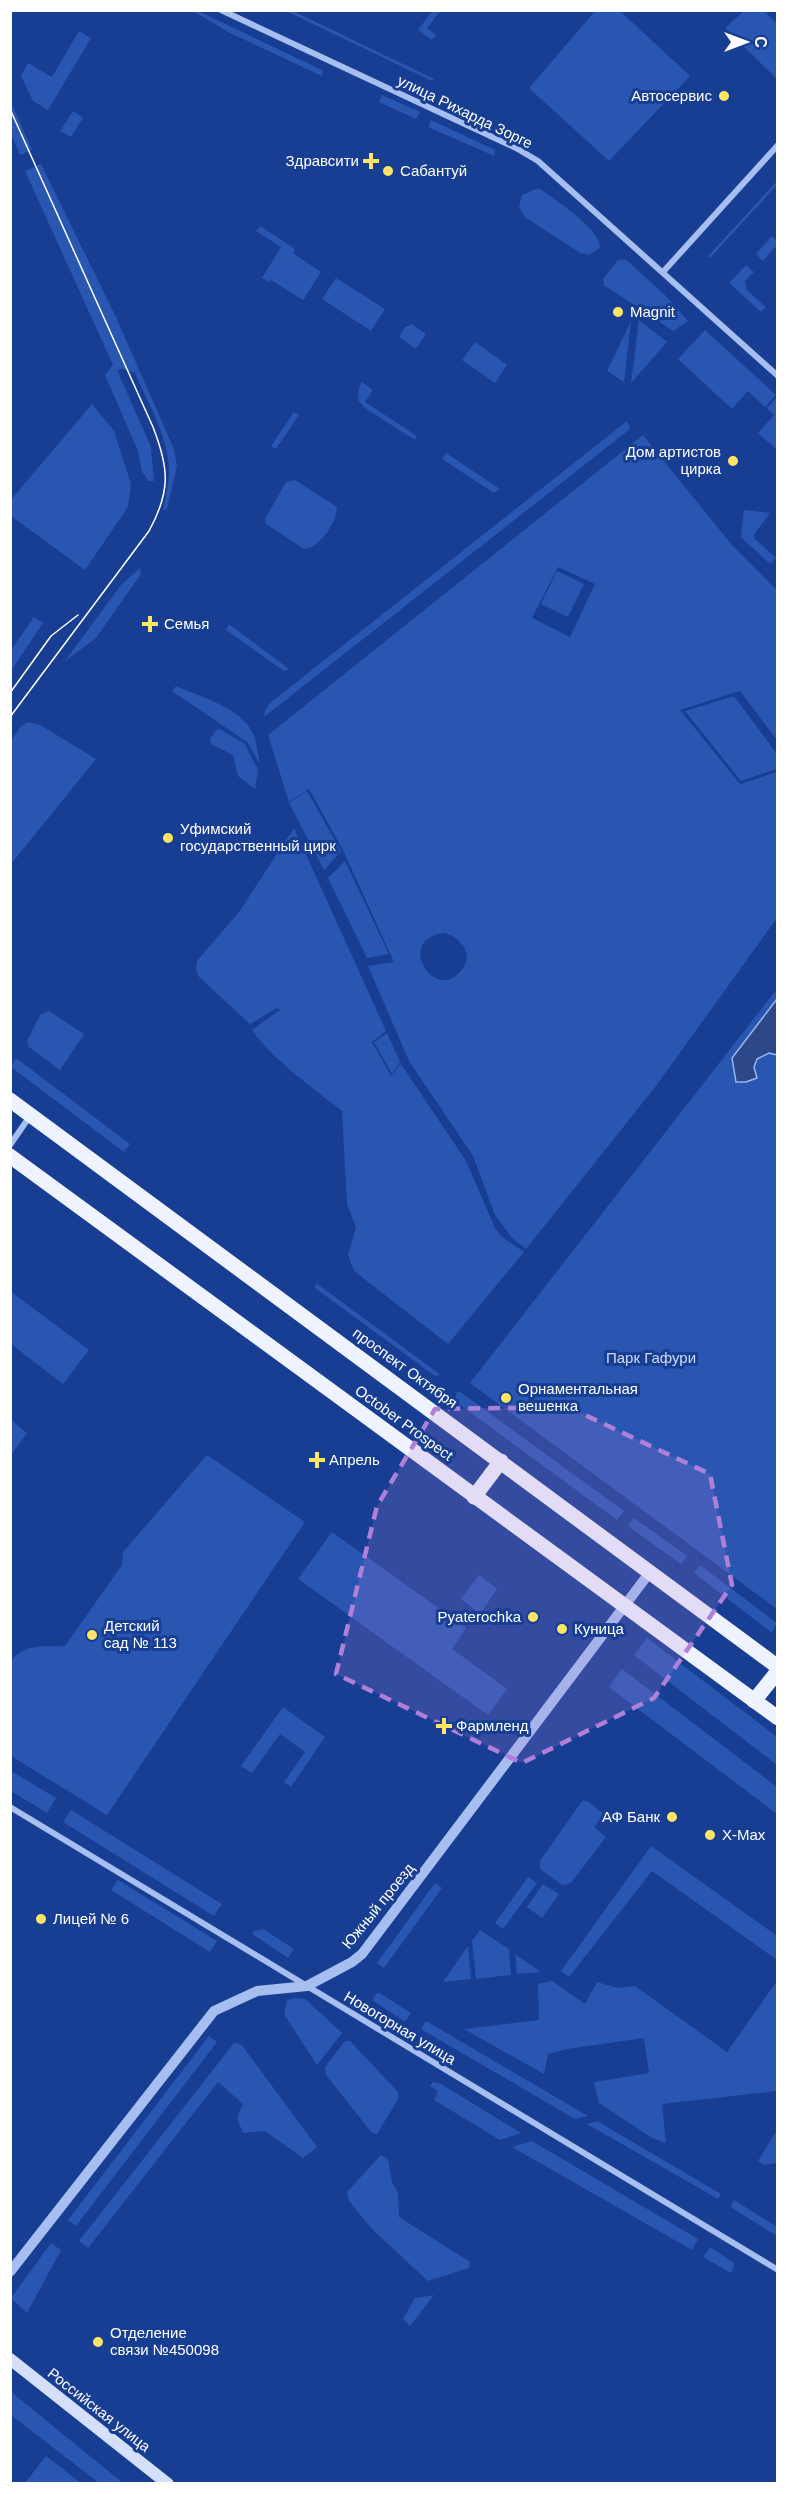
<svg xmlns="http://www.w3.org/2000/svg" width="788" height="2494" font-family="Arial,sans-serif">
<rect width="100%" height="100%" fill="#173e93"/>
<g fill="#2956b1" fill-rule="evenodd">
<path d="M596,10L620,11L690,76L609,161L529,88Z"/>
<path d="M193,11H198L322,70V76L228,32Z"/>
<path d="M286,11H293L434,79L432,81Z"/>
<path d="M432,11H440L427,28L436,35L432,40L418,30Z"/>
<path d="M744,11H764L777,24V79L725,28Z"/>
<path d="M79,31L91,38L48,110L33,101L21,76L28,63L52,77Z"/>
<path d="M382,95L420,112L416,119L379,102Z"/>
<path d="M11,102L32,150L20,155L11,134Z"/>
<path d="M73,111L83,118L71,137L60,131Z"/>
<path d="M431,120L495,150L494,156L428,127Z"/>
<path d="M41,164L115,315L174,449L177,466L167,509L163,510C166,497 169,483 169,469C168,436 148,403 135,373L123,369L117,370L151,447L154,481H149L142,472L138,451L105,375L113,365L25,171Z"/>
<path d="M777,181V185L710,258L708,256Z"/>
<path d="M539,188C555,200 600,228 600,248L589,255L580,253L525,217L519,207L522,195Z"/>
<path d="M260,226L295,249L293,253L321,272L303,300L271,280L269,282L262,278L281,247L256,231Z"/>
<path d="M772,236L777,241V245L763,261L756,254Z"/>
<path d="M625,259L664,294L688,321L673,331L604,285L603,279L618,260Z"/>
<path d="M746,265L754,272L745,281L747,290L766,307L761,312L729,283Z"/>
<path d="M336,278L385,309L371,331L322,299Z"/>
<path d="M639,320L667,342L631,383Z"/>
<path d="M631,321L624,382L607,371Z"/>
<path d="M412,324L426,334L416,349L399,337L405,327Z"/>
<path d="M705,330L776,395L765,407L748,391L732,409L678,359Z"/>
<path d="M475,342L507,365L495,383L462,360Z"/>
<path d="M362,382L373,390L365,402L417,436L415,440L365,408L358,400L359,388Z"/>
<path d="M777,397H778L777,450L758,433L774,415L767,408Z"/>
<path d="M92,404L114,431L131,484L128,507L85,570L11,516L10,501Z"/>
<path d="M294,412L299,415L276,449L271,446Z"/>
<path d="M627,421L630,429L264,717L265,711L270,703Z"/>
<path d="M643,435L731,544L777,590V740L740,691L680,710L740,784L777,772V918L656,1086L526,1249L512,1238L495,1215L473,1156L409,1061L368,966L394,962L344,852L309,789L289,802L268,735ZM558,567L595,584L570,637L532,618ZM444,933C461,937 475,955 461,971C433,1003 395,939 444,933Z"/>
<path d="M446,453L500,489L494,493L442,459Z"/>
<path d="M295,480L337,507C337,522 320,548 304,549L266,524L265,519L286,482Z"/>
<path d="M744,510L770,513L755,533L754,538L776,558L770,564L741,537Z"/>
<path d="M140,568L141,574L96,638L65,661L121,585Z"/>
<path d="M557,571L584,584L568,617L541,604Z"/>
<path d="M34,617L43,623L11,671V650Z"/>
<path d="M229,624L289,669L284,671L226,630Z"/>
<path d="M176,686C202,698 243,707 254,736C257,745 258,755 260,764L247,742L172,691Z"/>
<path d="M734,696L777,754V769L741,781L685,711Z"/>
<path d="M28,722L40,725L96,759L11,864V741L20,727Z"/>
<path d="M218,728L245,744L258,770L255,789L238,776L233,755L211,744L210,739Z"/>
<path d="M307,791L341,851L324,870L289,803Z"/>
<path d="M294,828L386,1031L372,1042L391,1076L401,1064L466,1161L495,1228L502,1237L524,1252L448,1344L354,1271L348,1255L356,1227L347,1204L342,1111C311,1086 275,1062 252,1030L280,1010L277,1008L250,1024L199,977L196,969L197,961L239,912Z"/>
<path d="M345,861L389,954L367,958L328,878Z"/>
<path d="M777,989V1609L470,1383Z"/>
<path d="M49,1011L84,1034L60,1070L29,1047L27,1041L40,1015Z"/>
<path d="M387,1033L400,1062L392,1074L374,1042Z"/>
<path d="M16,1058L130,1144L124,1152L11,1067Z"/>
<path d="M316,1283L441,1375L435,1376L315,1288Z"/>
<path d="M10,1291L89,1350L63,1384L11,1344Z"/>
<path d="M459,1391L624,1511L617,1520L456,1402V1394Z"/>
<path d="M11,1420L27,1433L11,1455H10Z"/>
<path d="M207,1455L305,1522L107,1815L11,1756V1660C27,1643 44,1647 65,1646L122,1565L123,1552Z"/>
<path d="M634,1518L687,1556L681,1564L628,1526Z"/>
<path d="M332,1532L466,1628L452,1649L507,1689L488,1715L298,1579Z"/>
<path d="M700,1565L777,1623L772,1633L694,1573Z"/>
<path d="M479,1575L497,1589L480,1614L461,1599Z"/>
<path d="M647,1638L777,1737V1765L634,1655Z"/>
<path d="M622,1669L777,1787V1814L609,1687Z"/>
<path d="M283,1707L325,1737L291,1787L284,1782L305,1752L280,1734L252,1773L241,1766Z"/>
<path d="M11,1771L56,1798L47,1813L11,1791Z"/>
<path d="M582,1801H587L604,1814L594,1827L606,1837L571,1883L562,1885L540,1869V1861Z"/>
<path d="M71,1810L222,1904L214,1916L63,1822Z"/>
<path d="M651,1846L777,1936V1960L652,1871L569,1977L561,1971Z"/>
<path d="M528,1877L537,1883L503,1929L495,1923Z"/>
<path d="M118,1880L217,1941L210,1952L111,1890Z"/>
<path d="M435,1883L442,1888L384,1968L377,1963Z"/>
<path d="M543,1884L559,1894L542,1918L527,1907Z"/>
<path d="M263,1929L294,1949L288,1958L252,1934L254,1931Z"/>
<path d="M480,1930L509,1949L511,1975L476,1979L472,1941Z"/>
<path d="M468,1946L471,1979L443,1982Z"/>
<path d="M515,1954L541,1972L517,1974Z"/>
<path d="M552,1981L585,2004L597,1982L618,1988L635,1986L727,2052L777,1981V2091L662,2104L666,2143L652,2138L599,2103L594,2082L649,2073L644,2038L567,2049L548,2054L544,2074L464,2029L539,2020L538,1984Z"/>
<path d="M378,1992L411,2013L405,2022L372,2000Z"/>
<path d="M295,1998L305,1999L342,2033L317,2065L284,2014L287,2000Z"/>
<path d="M426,2021L588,2116L575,2119L421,2029Z"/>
<path d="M209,2036L217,2042L76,2226L68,2220Z"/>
<path d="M345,2041H350L398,2092V2099L377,2134L372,2133L326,2075L325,2067Z"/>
<path d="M234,2043L241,2044L317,2147L303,2158L265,2131L243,2133L237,2118L243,2104L218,2082L88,2248L79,2241Z"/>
<path d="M433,2082L441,2084L521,2133L500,2140L434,2100L438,2091L430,2086Z"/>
<path d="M597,2121L721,2194L718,2199L587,2124Z"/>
<path d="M777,2130V2163L764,2165L758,2161Z"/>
<path d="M532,2141L698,2239L692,2250L512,2147Z"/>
<path d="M381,2155L388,2159L392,2182L398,2193L399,2217L470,2262L469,2268L428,2281L372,2229L349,2201L347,2192Z"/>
<path d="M734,2200L777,2227V2236L732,2208L731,2205Z"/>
<path d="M51,2243L61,2250L27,2313L11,2298Z"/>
<path d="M710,2247L733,2262L734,2266L731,2273L703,2257Z"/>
<path d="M434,2295L410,2326L403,2319L415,2298Z"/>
<path d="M11,2392L123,2483H99L11,2415Z"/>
<path d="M46,2456L81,2483H25Z"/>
</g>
<path fill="#2c4888" stroke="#98b7f3" stroke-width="1.5" d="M777,999V1055L769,1053L757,1059L754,1067L757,1078L746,1082H736L732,1058Z"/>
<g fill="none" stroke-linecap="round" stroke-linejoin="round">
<g stroke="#a6bef0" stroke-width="6">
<path d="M221,10L516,148L538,161L778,376"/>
<path d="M663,272L778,145"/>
<path d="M10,1145L30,1116"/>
<path d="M10,1807L778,2270"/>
</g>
<path stroke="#a6bef0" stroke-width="10" d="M10,2272L214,2011L257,1991L307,1986L352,1962L362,1954L650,1572"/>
<path stroke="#d4e0fb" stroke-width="12" d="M10,2359L168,2484"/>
<g stroke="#eff3ff" stroke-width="15">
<path d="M10,1100L778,1667"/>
<path d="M10,1156L778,1718"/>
<path d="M474,1497L501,1461"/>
<path d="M754,1701L778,1671"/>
</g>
<g stroke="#fff" stroke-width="1.5">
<path d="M10,109L153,427C169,468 171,491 149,531L10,717"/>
<path d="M10,693L51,636L78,615"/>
</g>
</g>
<path fill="#b080d9" fill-opacity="0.2" stroke="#b080d9" stroke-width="4.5" stroke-dasharray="12 8" stroke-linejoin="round" d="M568,1407L710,1474L732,1585L654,1698L522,1763L336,1674L377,1506L435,1409Z"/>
<g fill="#ffe565" stroke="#173e93" stroke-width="2">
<circle cx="724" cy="96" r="6"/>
<path d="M368 152h6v6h6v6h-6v6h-6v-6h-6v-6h6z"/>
<circle cx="388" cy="171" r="6"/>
<circle cx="618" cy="312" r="6"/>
<circle cx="733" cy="461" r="6"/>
<path d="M147 615h6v6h6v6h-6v6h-6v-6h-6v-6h6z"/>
<circle cx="168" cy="838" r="6"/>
<circle cx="506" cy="1398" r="6"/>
<path d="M314 1451h6v6h6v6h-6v6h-6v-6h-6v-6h6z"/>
<circle cx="533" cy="1617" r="6"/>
<circle cx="562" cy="1629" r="6"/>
<circle cx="92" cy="1635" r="6"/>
<path d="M441 1717h6v6h6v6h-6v6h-6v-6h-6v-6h6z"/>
<circle cx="672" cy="1817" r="6"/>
<circle cx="710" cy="1835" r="6"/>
<circle cx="41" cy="1919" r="6"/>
<circle cx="98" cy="2342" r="6"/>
</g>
<g text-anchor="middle" stroke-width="6" stroke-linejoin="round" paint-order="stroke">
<g font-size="15" fill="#fff" stroke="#173e93" text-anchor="start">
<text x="712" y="101" text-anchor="end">Автосервис</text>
<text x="359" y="166" text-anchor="end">Здравсити</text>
<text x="400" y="176">Сабантуй</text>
<text x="630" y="317">Magnit</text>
<text x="721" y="457" text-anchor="end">Дом артистов<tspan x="721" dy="17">цирка</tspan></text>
<text x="164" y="629">Семья</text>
<text x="180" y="834">Уфимский<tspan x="180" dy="17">государственный цирк</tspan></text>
<text x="518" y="1394">Орнаментальная<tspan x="518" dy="17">вешенка</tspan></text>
<text x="329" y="1465">Апрель</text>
<text x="521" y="1622" text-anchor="end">Pyaterochka</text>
<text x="104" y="1631">Детский<tspan x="104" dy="17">сад № 113</tspan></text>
<text x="574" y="1634">Куница</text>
<text x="456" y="1731">Фармленд</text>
<text x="660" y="1822" text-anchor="end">АФ Банк</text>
<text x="722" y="1840">X-Max</text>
<text x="53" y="1924">Лицей № 6</text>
<text x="110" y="2338">Отделение<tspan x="110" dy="17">связи №450098</tspan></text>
</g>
<g font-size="15" fill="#fff" stroke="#173e93">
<text transform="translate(465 112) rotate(26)" y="5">улица Рихарда Зорге</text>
<text transform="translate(405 1368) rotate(36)" y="5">проспект Октября</text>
<text transform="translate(404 1423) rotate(36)" y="5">October Prospect</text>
<text transform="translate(378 1906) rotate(-51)" y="5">Южный проезд</text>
<text transform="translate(400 2028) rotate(31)" y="5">Новогорная улица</text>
<text transform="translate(99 2410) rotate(38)" y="5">Российская улица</text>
</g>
<g font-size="15" fill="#cddcfb" stroke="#173e93">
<text x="651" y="1363">Парк Гафури</text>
</g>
</g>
<rect width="788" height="2494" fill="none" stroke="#ffffff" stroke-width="24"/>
<g transform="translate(746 42) rotate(90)" stroke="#173e93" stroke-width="4.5" paint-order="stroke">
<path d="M0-4.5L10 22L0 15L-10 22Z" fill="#ffffff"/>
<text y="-9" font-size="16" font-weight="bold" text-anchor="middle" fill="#ffffff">С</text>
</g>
</svg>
